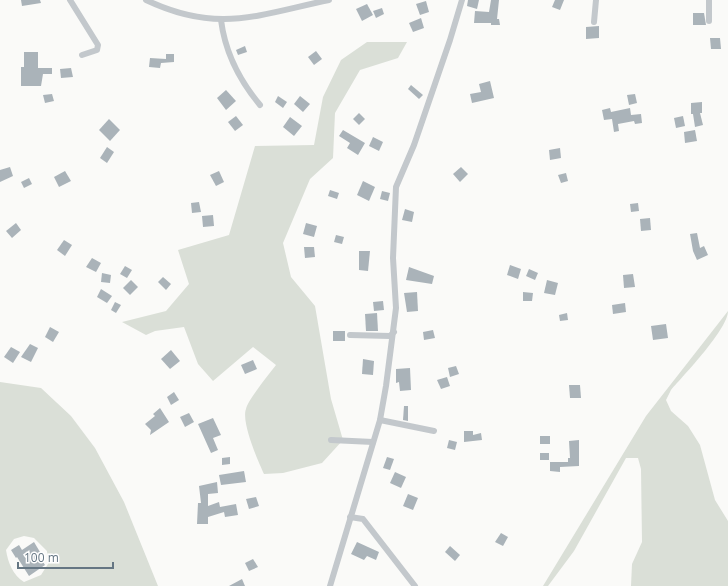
<svg xmlns="http://www.w3.org/2000/svg" width="728" height="586" font-family="'Open Sans',sans-serif">
<rect width="100%" height="100%" fill="#fafaf8"/>
<g fill="#dadfd7" fill-rule="evenodd">
<path d="M367,42H407L398,58L360,70L335,113L333,158L310,179L283,243L291,277L315,306L331,399L343,440L322,463L283,473L264,474C258,461 241,422 246,409C248,400 269,374 276,365L253,347L213,381L198,364L184,327L155,331L146,335L122,322L166,311L189,284L178,250L229,235L255,146L314,145L323,97L341,60Z"/>
<path d="M728,311C728,329 684,375 671,390L666,400L671,411L688,426L700,445L715,500L728,521V586H631L632,564L642,542L641,469L638,458H626L574,551L548,586H543L646,416Z"/>
<path d="M0,382L41,388L71,416L95,448L124,502L158,586H0ZM24,536L34,538L47,551L48,564L41,575L24,582C13,575 8,563 6,550L14,539Z"/>
</g>
<g fill="#aab3b9">
<path d="M21,0H40L41,3L22,6Z"/>
<path d="M468,0H479L477,9L467,6Z"/>
<path d="M491,0H499L497,19H499L500,25H491V23H474L475,11L489,12Z"/>
<path d="M555,0H564L560,10L552,7Z"/>
<path d="M426,1L429,12L420,15L416,4Z"/>
<path d="M367,4L373,15L362,21L356,9Z"/>
<path d="M382,8L384,14L376,18L373,11Z"/>
<path d="M693,13H704L706,25H693Z"/>
<path d="M421,18L424,28L413,32L409,23Z"/>
<path d="M599,26V38L586,39V27Z"/>
<path d="M710,38H720L721,49H711Z"/>
<path d="M245,46L247,52L238,55L236,50Z"/>
<path d="M316,51L322,59L314,65L308,57Z"/>
<path d="M24,52H38V68H52V74H43L41,86H21V67H24Z"/>
<path d="M166,54H174V62L161,63L160,68L149,67L150,58L166,59Z"/>
<path d="M71,68L73,77L61,78L60,69Z"/>
<path d="M490,81L494,98L472,103L470,94L481,92L479,84Z"/>
<path d="M411,85L423,95L419,99L408,89Z"/>
<path d="M226,90L236,101L226,110L217,98Z"/>
<path d="M52,94L54,101L45,103L43,95Z"/>
<path d="M635,94L637,103L629,105L627,95Z"/>
<path d="M278,96L287,102L283,108L275,102Z"/>
<path d="M300,96L310,104L303,112L294,104Z"/>
<path d="M702,102V113H700L703,125L695,127L693,114H691V103Z"/>
<path d="M610,108L611,112L630,108L631,115L641,114L642,123L635,124L634,121L618,124L619,131L614,132L612,119L604,120L602,110Z"/>
<path d="M359,113L365,119L359,125L353,119Z"/>
<path d="M236,116L243,125L235,131L228,122Z"/>
<path d="M683,116L685,126L676,128L674,118Z"/>
<path d="M290,117L302,126L294,136L283,127Z"/>
<path d="M109,119L120,130L110,141L99,130Z"/>
<path d="M343,130L365,143L358,155L347,148L350,143L339,136Z"/>
<path d="M695,130L697,141L685,143L684,132Z"/>
<path d="M373,137L383,142L379,151L369,146Z"/>
<path d="M107,147L114,152L107,163L100,158Z"/>
<path d="M560,148L561,158L550,160L549,150Z"/>
<path d="M10,167L13,176L0,182V170Z"/>
<path d="M461,167L468,174L460,182L453,174Z"/>
<path d="M65,171L71,181L59,187L54,177Z"/>
<path d="M219,171L224,182L216,186L210,175Z"/>
<path d="M566,173L568,181L561,183L558,175Z"/>
<path d="M29,178L32,184L24,188L21,182Z"/>
<path d="M363,181L375,187L369,201L357,195Z"/>
<path d="M330,190L339,193L337,199L328,196Z"/>
<path d="M382,191L390,193L388,201L380,199Z"/>
<path d="M199,202L201,212L192,213L191,203Z"/>
<path d="M638,203L639,211L631,212L630,204Z"/>
<path d="M405,209L414,212L412,222L402,220Z"/>
<path d="M213,215L214,226L203,227L202,216Z"/>
<path d="M650,218L651,230L641,231L640,219Z"/>
<path d="M16,223L21,230L12,238L6,231Z"/>
<path d="M306,223L317,226L314,237L303,234Z"/>
<path d="M697,233L700,248L704,246L708,255L697,260L693,251L690,234Z"/>
<path d="M336,235L344,237L342,244L334,242Z"/>
<path d="M64,240L72,245L65,256L57,250Z"/>
<path d="M304,247H314L315,257L305,258Z"/>
<path d="M359,251H370L368,271L359,270Z"/>
<path d="M92,258L101,263L96,272L86,267Z"/>
<path d="M510,265L521,269L518,279L507,275Z"/>
<path d="M125,266L132,270L127,278L120,274Z"/>
<path d="M409,267L434,276L432,284L406,280Z"/>
<path d="M529,269L538,273L535,280L526,276Z"/>
<path d="M102,273L111,275L110,283L101,282Z"/>
<path d="M633,274L635,287L624,288L623,275Z"/>
<path d="M163,277L171,284L166,290L158,282Z"/>
<path d="M131,280L138,287L130,295L123,288Z"/>
<path d="M547,280L558,283L555,295L544,293Z"/>
<path d="M101,289L112,296L107,303L97,297Z"/>
<path d="M417,292L418,311L407,312L404,293Z"/>
<path d="M523,292L533,293L532,301H523Z"/>
<path d="M383,301L384,310L374,311L373,302Z"/>
<path d="M115,302L121,305L116,313L111,310Z"/>
<path d="M625,303L626,312L613,314L612,305Z"/>
<path d="M377,313L378,331H366L365,314Z"/>
<path d="M567,313L568,320L560,321L559,315Z"/>
<path d="M666,324L668,338L653,340L651,326Z"/>
<path d="M50,327L59,332L53,342L45,337Z"/>
<path d="M433,330L435,338L424,340L423,332Z"/>
<rect x="333" y="331" width="12" height="10"/>
<path d="M30,344L38,348L31,362L21,357Z"/>
<path d="M11,347L20,352L13,363L4,357Z"/>
<path d="M171,350L180,361L170,369L161,359Z"/>
<path d="M363,359L374,361L373,375L362,374Z"/>
<path d="M253,360L257,369L245,374L241,365Z"/>
<path d="M456,366L459,374L450,377L448,368Z"/>
<path d="M410,368L411,390L400,391L399,382L396,383V369Z"/>
<path d="M447,377L450,386L441,389L437,380Z"/>
<path d="M569,385H580L581,398H570Z"/>
<path d="M174,392L179,400L171,405L167,397Z"/>
<path d="M404,406H408V421L403,420Z"/>
<path d="M160,408L169,422L150,435L151,430L145,424L155,416L153,414Z"/>
<path d="M189,413L194,422L185,427L180,417Z"/>
<path d="M213,418L221,435L213,438L218,450L211,453L198,424Z"/>
<path d="M464,431H473V435L481,433L482,440L464,442Z"/>
<rect x="540" y="436" width="10" height="8"/>
<path d="M449,440L457,442L455,450L447,448Z"/>
<path d="M579,440V466L560,467V472L550,471V462H568V458H570L569,441Z"/>
<rect x="540" y="453" width="9" height="7"/>
<path d="M230,457V464L222,465V458Z"/>
<path d="M387,457L394,459L390,470L383,468Z"/>
<path d="M244,471L246,482L221,485L219,475Z"/>
<path d="M395,472L406,477L401,488L390,483Z"/>
<path d="M217,482L218,493L208,494V506L219,502L220,507L236,504L238,515L225,517L224,512L208,517V524H197L198,503H201L199,486Z"/>
<path d="M408,494L418,498L413,510L403,506Z"/>
<path d="M256,497L259,506L249,509L246,499Z"/>
<path d="M501,533L508,537L503,546L495,542Z"/>
<path d="M34,542L40,552L37,553L45,565L29,576L17,557L16,558L11,550L19,545L22,550Z"/>
<path d="M357,542L379,552L376,560L367,556L364,560L351,554Z"/>
<path d="M450,546L460,555L455,561L445,552Z"/>
<path d="M253,559L258,567L249,571L245,563Z"/>
<path d="M242,579L245,586H229Z"/>
</g>
<g fill="none" stroke-linecap="round" stroke-linejoin="round">
<g stroke="#c3c8cc" stroke-width="6">
<path d="M70,0L98,45L97,50L82,55"/>
<path d="M146,0C218,34 257,15 329,0"/>
<path d="M221,20C225,52 240,81 260,105"/>
<path d="M709,21V0"/>
<path d="M594,22L596,0"/>
<path d="M350,335L390,336L394,332"/>
<path d="M380,420L434,431"/>
<path d="M331,440L373,442"/>
<path d="M350,517L363,519L415,586"/>
<path d="M330,586L380,420L386,386L396,308L393,258L396,187L414,145L450,40L462,0"/>
</g>
</g>
<path d="M18 562v6h95v-6" fill="none" stroke="#657683" stroke-width="2"/>
<text x="24" y="562" font-size="12" fill="#657683" stroke="#ffffff" stroke-width="3" paint-order="stroke">100 m</text>
</svg>
